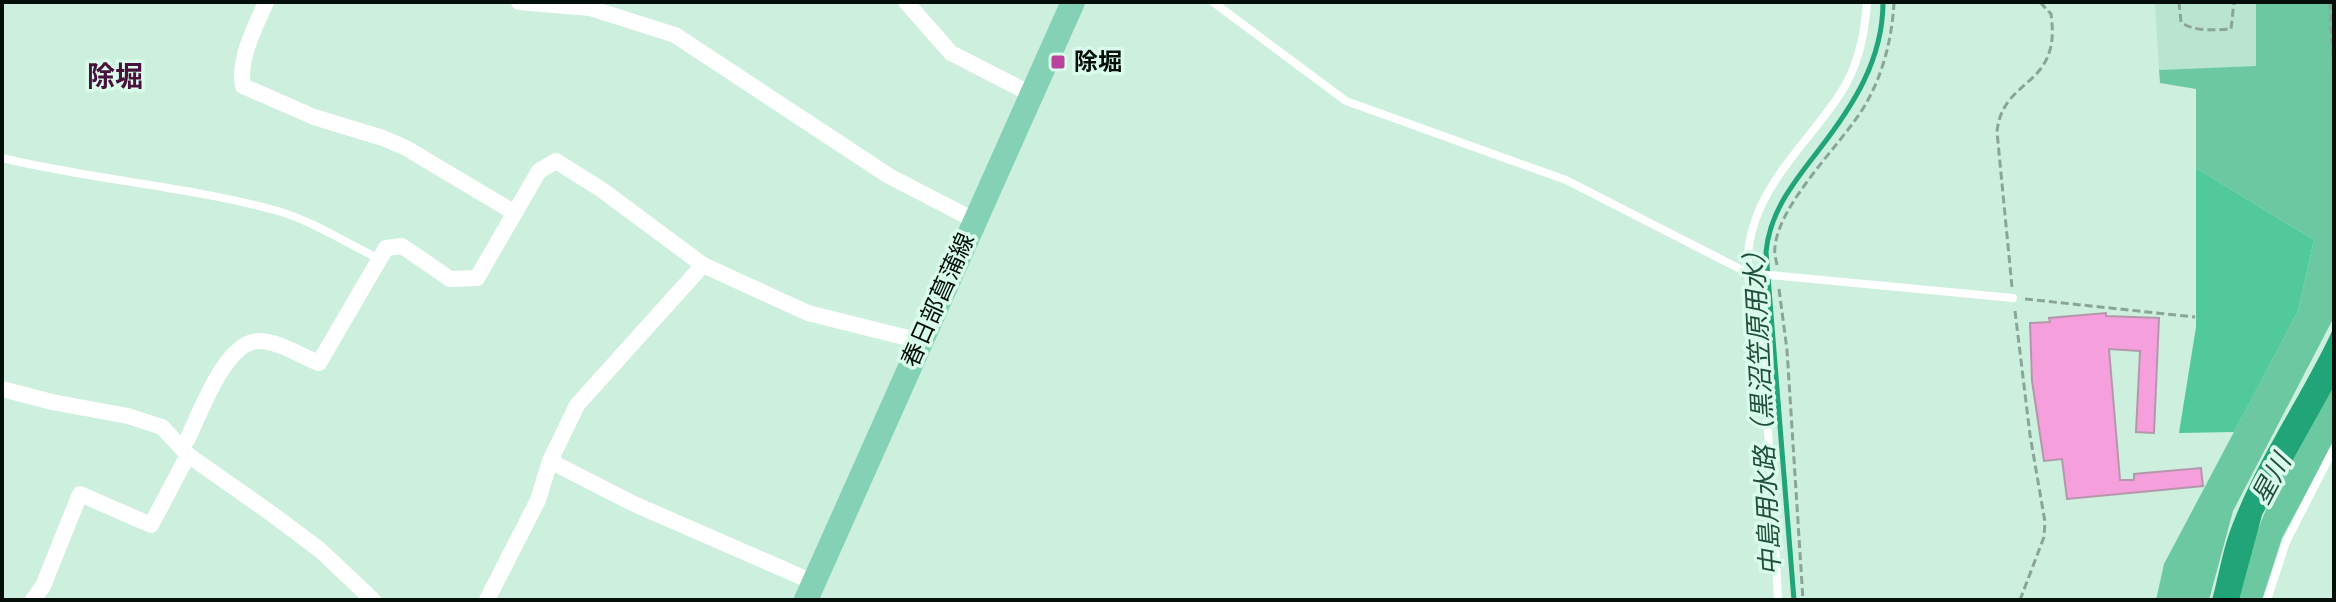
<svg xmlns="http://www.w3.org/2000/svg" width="2336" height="602" font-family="Commissioner,'Noto Sans JP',sans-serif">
<rect width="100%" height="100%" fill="#ccefde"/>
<path fill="#b9e5d0" d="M2155,2H2256V66L2159,70Z"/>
<g fill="#6cc8a1">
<path d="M2256,2H2334V317L2233,511L2209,600H2156L2164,564L2298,311L2314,240L2196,168V89L2160,83L2159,70L2256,66Z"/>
<path d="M2334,382V441L2282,538L2262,600H2236C2253,522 2294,450 2334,382Z"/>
</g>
<path fill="#52c99b" d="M2196,168L2314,240L2298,311L2234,432L2179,433L2196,327Z"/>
<path fill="#20a478" d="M2334,327V386L2262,515L2239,600H2212C2219,575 2223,547 2233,523C2260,454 2303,394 2334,327Z"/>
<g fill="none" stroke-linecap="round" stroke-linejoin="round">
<path stroke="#20a478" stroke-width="5" d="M1794,600L1766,252C1770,211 1794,182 1818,151C1853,106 1883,60 1883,2"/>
</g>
<path fill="#f5a0dd" stroke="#b497ab" stroke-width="2" d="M2106,313V316L2159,318L2154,433L2136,432L2140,351L2109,349L2120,480H2134V474L2201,468L2203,486L2067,499L2062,459L2044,461L2032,381L2030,323L2050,322L2049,318Z"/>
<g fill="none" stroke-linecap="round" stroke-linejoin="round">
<g stroke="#8aa598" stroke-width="3" stroke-dasharray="8 4" stroke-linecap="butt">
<path d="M2179,2L2181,22C2193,32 2216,30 2231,29L2234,2"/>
<path d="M2330,2L2334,83"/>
<path d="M1777,265C1776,260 1774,253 1775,247C1779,203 1840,146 1864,107C1883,75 1892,39 1894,2"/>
<path d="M2012,287L1997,132C2002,76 2062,89 2051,14L2040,2"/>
<path d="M1779,289L1787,350L1803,600"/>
<path d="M2025,299L2195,317"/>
<path d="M2015,311L2030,435L2045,522L2044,537L2020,600"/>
</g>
<g stroke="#fff" stroke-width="8">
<path d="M1213,2L1346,101L1566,180L1748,273L2013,298"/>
<path d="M2,158C93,180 187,186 278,211C312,221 345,242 377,258"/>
<path d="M1778,600C1774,519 1770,438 1761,357C1757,316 1740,272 1752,231C1766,177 1810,140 1840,94C1858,67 1865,34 1867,2"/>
<path d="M2267,600L2286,542L2334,448"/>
</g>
<g stroke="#fff" stroke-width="16">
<path d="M266,2C255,27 238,59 243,86L314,117L383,138L406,148L515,213"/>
<path d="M519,2L590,8L675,35L889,176L974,220"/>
<path d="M906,2L951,53L1031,94"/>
<path d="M2,389L52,402L128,416L162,427L188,455L272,514L320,550L373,600"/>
<path d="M181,446L187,440C200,414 225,341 259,341C278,341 301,356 319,363L386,248L402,246L450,279L477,278L539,171L556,161L602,190L703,265"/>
<path d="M550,461L634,504L813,582"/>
<path d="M33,600L43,586L80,494L151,525L188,455"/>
<path d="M487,600L538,500L550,461L577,405L703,265L808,313L920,341"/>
</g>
<path stroke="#85d1b6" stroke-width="24" d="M806,600L1073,2"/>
</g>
<rect fill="#b8449d" stroke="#d9fceb" stroke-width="3" x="1050" y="54" width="16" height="16" rx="4"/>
<g text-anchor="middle" stroke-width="7" stroke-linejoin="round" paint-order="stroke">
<g font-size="24" font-weight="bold" fill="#040f09" stroke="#d9fceb" text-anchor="start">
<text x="1074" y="70">除堀</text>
</g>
<g font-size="24" fill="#040f09" stroke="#d9fceb">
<text transform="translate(938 300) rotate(-66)" y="8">春日部菖蒲線</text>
</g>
<g font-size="26" font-style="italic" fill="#20503d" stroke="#d9fceb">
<text transform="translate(1762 407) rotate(-93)" y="9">中島用水路（黒沼笠原用水）</text>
<text transform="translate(2271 479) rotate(-62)" y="9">星川</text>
</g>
<g font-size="28" font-weight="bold" fill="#49123d" stroke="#d9fceb">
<text x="115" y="86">除堀</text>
</g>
</g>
<rect width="2336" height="602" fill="none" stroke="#040f09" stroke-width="8"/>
</svg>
